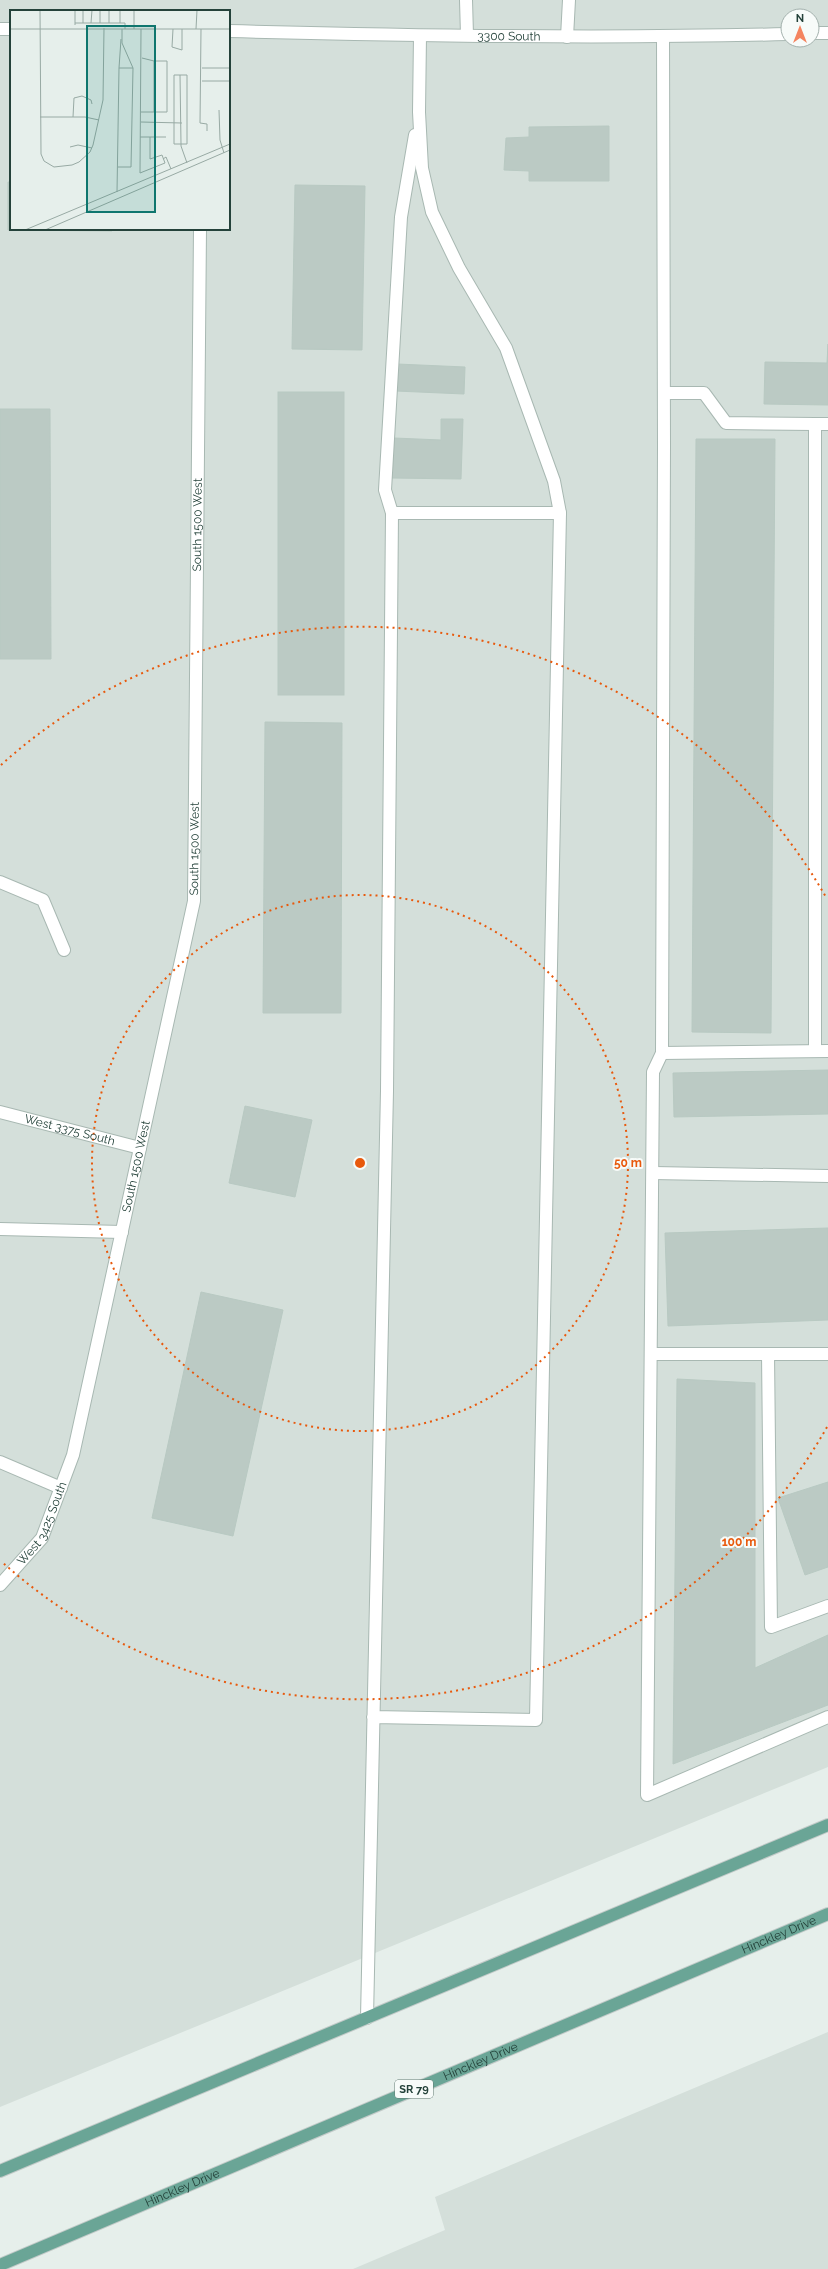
<svg xmlns="http://www.w3.org/2000/svg" width="828" height="2269" font-family="Raleway,sans-serif">
<rect width="100%" height="100%" fill="#e6efeb"/>
<g fill="#d4dfda" fill-rule="evenodd">
<path d="M0,0H828V1767L0,2107ZM11,11H229V229H11ZM788,16H812V40H788Z"/>
<path d="M828,2032V2269H353L445,2230L435,2197Z"/>
</g>
<g fill="#bbcac4" stroke="#b8c9c2">
<path d="M609,126V181H529V171L504,170L506,138L529,137V127Z"/>
<path d="M8,182H11V229H112V231L8,230Z"/>
<path d="M295,185L365,186L362,350L292,349Z"/>
<path d="M828,344V405L764,404L765,362L827,363Z"/>
<path d="M397,364L465,367L464,394L396,391Z"/>
<rect x="278" y="392" width="66" height="303"/>
<path d="M0,409H50L51,659H0Z"/>
<path d="M441,419H463L461,479L392,478L394,438L441,440Z"/>
<path d="M696,439H775L771,1033L692,1032Z"/>
<path d="M265,722L342,723L341,1013H263Z"/>
<path d="M828,1070V1114L674,1117L673,1073Z"/>
<path d="M245,1106L312,1120L295,1197L229,1183Z"/>
<path d="M828,1228V1320L668,1326L665,1233Z"/>
<path d="M201,1292L283,1310L233,1536L152,1518Z"/>
<path d="M677,1379L755,1383V1668L828,1635V1705L673,1764Z"/>
<path d="M828,1482V1567L805,1575L778,1498Z"/>
</g>
<g fill="none" stroke-linecap="round" stroke-linejoin="round">
<g stroke="#a8b8b2" stroke-width="14">
<g id="service">
<path d="M466,0L467,35"/>
<path d="M420,36L419,112L422,168L432,212L459,268L506,348L554,481L560,513"/>
<path d="M567,37L569,0"/>
<path d="M663,37L664,446L662,1053L653,1072L647,1795L828,1717"/>
<path d="M664,393H704L726,423L815,424"/>
<path d="M392,513L385,490L401,217L415,135"/>
<path d="M0,882L43,900L64,950"/>
<path d="M815,1051V424H828"/>
<path d="M662,1053L828,1051"/>
<path d="M653,1173L828,1176"/>
<path d="M0,1229L122,1232"/>
<path d="M651,1354H828"/>
<path d="M768,1354L771,1627L828,1606"/>
<path d="M0,1462L61,1488"/>
<path d="M367,2018L387,1091L392,513H560L536,1720L373,1717"/>
</g>
</g>
<g stroke="#a8b8b2" stroke-width="14">
<g id="minor">
<path id="s1" d="M0,1112L140,1148"/>
<path id="s2" d="M0,1585L42,1538L73,1455L194,901L200,229"/>
</g>
</g>
<g stroke="#a8b8b2" stroke-width="14">
<g id="tertiary">
<path d="M0,29H11"/>
<path id="s3" d="M229,31C415,36 602,39 788,34"/>
<path d="M812,33H828"/>
</g>
</g>
<g stroke="#c2cac8" stroke-width="14">
<g id="primary">
<path d="M0,2171L828,1825"/>
<path id="s4" d="M0,2265L828,1914"/>
</g>
</g>
<use href="#service" stroke="#fff" stroke-width="12"/>
<use href="#minor" stroke="#fff" stroke-width="12"/>
<use href="#tertiary" stroke="#fff" stroke-width="12"/>
<use href="#primary" stroke="#6aa596" stroke-width="12"/>
</g>
<g fill="none" stroke="#e8590c" stroke-width="2" stroke-dasharray="2 4">
<circle cx="360" cy="1163" r="268"/>
<path d="M827 1427A536 536 0 0 1 1 1561M1 765A536 536 0 0 1 827 899"/>
</g>
<g text-anchor="middle" stroke-width="4" stroke-linejoin="round" paint-order="stroke">
<rect fill="#f7fbf9" stroke="#637a73" stroke-width="1" x="395" y="2080" width="38" height="18" rx="3"/>
<g font-size="11" font-weight="bold" fill="#24423a">
<text x="414" y="2093">SR 79</text>
</g>
<g font-size="12" fill="#24423a" stroke="#f7fbf9">
<text dy="4" stroke="none"><textPath href="#s3" startOffset="280">3300 South</textPath></text>
<text dy="4" stroke="none"><textPath href="#s2" startOffset="1095">South 1500 West</textPath></text>
<text dy="4" stroke="none"><textPath href="#s2" startOffset="771">South 1500 West</textPath></text>
<text dy="4" stroke="none"><textPath href="#s1" startOffset="72">West 3375 South</textPath></text>
<text dy="4" stroke="none"><textPath href="#s2" startOffset="447">South 1500 West</textPath></text>
<text dy="4" stroke="none"><textPath href="#s2" startOffset="76">West 3425 South</textPath></text>
<text dy="4" stroke="none"><textPath href="#s4" startOffset="846">Hinckley Drive</textPath></text>
<text dy="4" stroke="none"><textPath href="#s4" startOffset="522">Hinckley Drive</textPath></text>
<text dy="4" stroke="none"><textPath href="#s4" startOffset="198">Hinckley Drive</textPath></text>
</g>
</g>
<g transform="translate(10 10)">
<rect width="220" height="220" fill="#e6efeb"/>
<path fill="none" stroke="#98aaa4" stroke-width="1" d="M30,0L31,144L34,151L44,157L62,155L69,152L80,142L83,135L93,90L94,18M65,13H115V19M73,13V0M81,13L82,0M90,13V0M99,13V0M110,13V0M65,15V0M0,19H220M112,19V33L123,58M124,19V0M131,19L130,163L155,153L152,145L140,149V127M163,19L162,37L172,40V19M186,19L187,0M191,19L190,113L197,114V121M132,48L144,51M109,58L111,29M192,58H220M170,65H164V134H177V65H170L171,134V136L177,153M192,71H220M209,100L210,130L214,143M131,102H157V51H144V102M30,107H75L89,110M63,107L64,88L72,86L81,90L82,94M131,112L172,113M130,127H156M60,137L68,135L82,138M153,149L156,147L161,159M107,182L109,58H123L121,157H108M15,220L220,134M35,220L220,140"/>
<path fill="#0f766e" fill-opacity="0.15" stroke="#0f766e" stroke-width="2" d="M77,16H145V202H77Z"/>
<rect width="220" height="220" fill="none" stroke="#24423a" stroke-width="2"/>
</g>
<circle cx="360" cy="1163" r="6" fill="#e8590c" stroke="#f7fbf9" stroke-width="2"/>
<g font-size="12" text-anchor="middle" font-weight="bold" fill="#e8590c" stroke="#f7fbf9" stroke-width="4" stroke-linejoin="round" paint-order="stroke">
<text x="628" y="1167">50 m</text>
<text x="739" y="1546">100 m</text>
</g>
<g transform="translate(800 28)"><circle r="19" fill="#f7fbf9" stroke="#a3b1ad"/>
<path d="M0-3L7 15L0 10L-7 15Z" fill="#f4845f"/>
<text y="-6" font-size="11" font-weight="bold" text-anchor="middle" fill="#24423a">N</text>
</g>
</svg>
